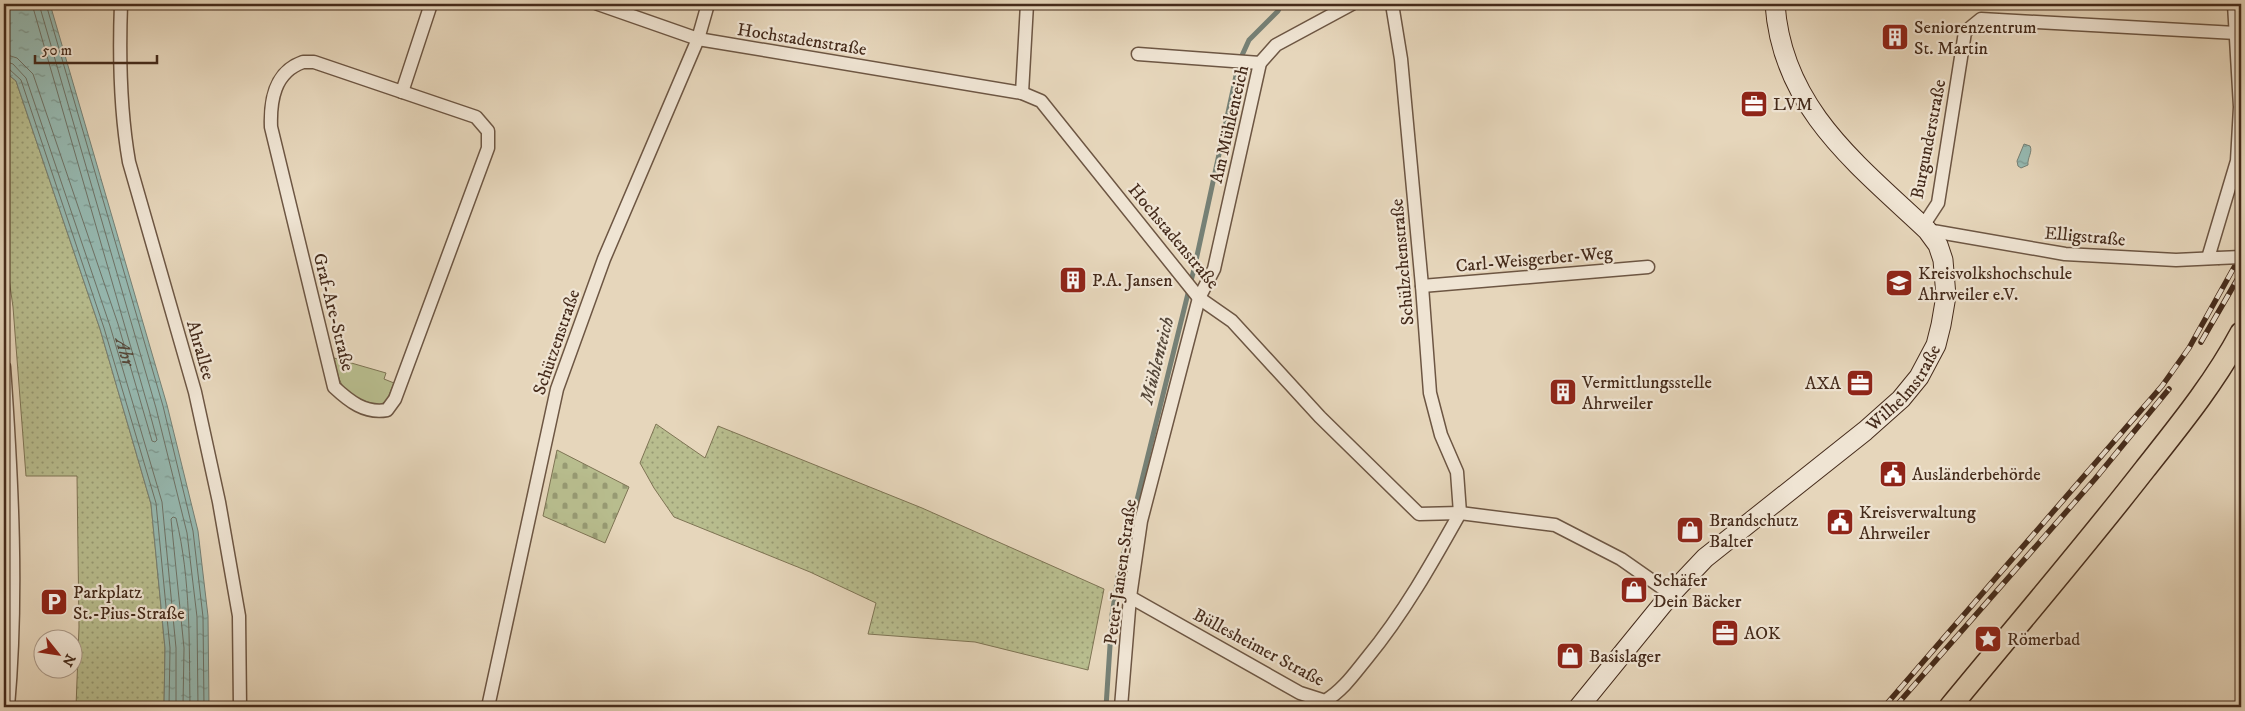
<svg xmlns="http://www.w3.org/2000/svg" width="2245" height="711" font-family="'IM FELL DW Pica',serif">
<defs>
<pattern id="grass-dots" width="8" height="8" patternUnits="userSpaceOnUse" patternTransform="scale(1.25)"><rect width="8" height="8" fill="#b8bd8e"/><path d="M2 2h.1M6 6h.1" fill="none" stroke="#979a73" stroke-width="1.8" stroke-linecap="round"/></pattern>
<pattern id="cemetery-stones" width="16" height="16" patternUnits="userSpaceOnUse" patternTransform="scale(1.25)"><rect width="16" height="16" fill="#b8bd8e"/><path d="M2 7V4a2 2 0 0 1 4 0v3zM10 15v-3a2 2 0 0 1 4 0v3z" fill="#979a73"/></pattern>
<pattern id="water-ripples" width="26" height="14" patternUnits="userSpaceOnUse" patternTransform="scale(1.25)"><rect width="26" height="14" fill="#96b9b1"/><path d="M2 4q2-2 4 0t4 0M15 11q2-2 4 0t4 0" fill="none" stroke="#7c978f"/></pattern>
</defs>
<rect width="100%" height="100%" fill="#e6d6bb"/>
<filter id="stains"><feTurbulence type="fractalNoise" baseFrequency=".004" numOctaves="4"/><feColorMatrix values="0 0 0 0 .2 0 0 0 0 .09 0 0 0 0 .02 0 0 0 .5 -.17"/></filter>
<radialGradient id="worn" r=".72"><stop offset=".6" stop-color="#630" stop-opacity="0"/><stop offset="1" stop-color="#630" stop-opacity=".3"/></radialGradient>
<g fill="url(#grass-dots)" stroke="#7e7454">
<path d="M4,71L16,81L100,329L151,504L165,648L164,707H76L79,627L77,476H26L13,307L4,243Z"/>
<path d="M656,424L705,458L718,426L922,508L1104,589L1088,670L975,642L868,634L876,603L810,572L674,517L654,488L640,463Z"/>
</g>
<path fill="url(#cemetery-stones)" stroke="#7e7454" d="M557,450L629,487L605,543L543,516Z"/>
<path fill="#b8bd8e" stroke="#7e7454" d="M334,358L386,373L384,379L394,383L387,400L380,405C368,403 348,397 342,385C338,378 336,367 334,358Z"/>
<g fill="url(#water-ripples)" stroke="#768075">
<path d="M4,4H50L167,405L198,531L208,616L209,707H164L165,648L151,504L100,329L16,81L4,71Z"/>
<path d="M2024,144L2030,146C2033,152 2027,158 2028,165L2021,168L2018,166L2017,161Z"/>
</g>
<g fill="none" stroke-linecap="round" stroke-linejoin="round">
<g stroke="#6e7266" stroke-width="1">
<path d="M39,4L156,408L187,533L197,617L198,707"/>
<path d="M46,4L163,406L193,531L203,617L204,707"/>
<path id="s1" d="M4,54L17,58L33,74L118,324L152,441L155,442L157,440L149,410L32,4"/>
<path d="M4,61L13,64L26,78L110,326L162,502L176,648V707"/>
<path d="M4,68L9,69L21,80L104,328L156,503L170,648L169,707"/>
<path d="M183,707L184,648L171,519L173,517L176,518C191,580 189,644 190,707"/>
</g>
<path stroke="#768075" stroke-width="5" d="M1106,707L1112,615L1118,577L1195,265L1239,62L1249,40L1278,11L1281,5"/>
<g stroke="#6d5643" stroke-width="15">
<g id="minor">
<path d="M121,4C119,56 120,110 129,162L195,392L219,502L239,616L240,707"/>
<path d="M598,4L698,39L1022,93L1041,101L1199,298L1232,321L1320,417L1419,514L1460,513L1555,525L1621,559L1671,594"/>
<path d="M1392,4L1401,59L1422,286L1430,393L1441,435L1457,472L1460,513"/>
<path d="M1138,54L1260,63"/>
<path d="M303,62H314L476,117L488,131V148L395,399L387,410C365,414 349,401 334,387L271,127C270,101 274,72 303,62Z"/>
<path d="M402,92L431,4"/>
<path d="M1022,93L1027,4"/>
<path d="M1923,226L1938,203L1965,32L1981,19L2236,33"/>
<path d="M1927,230L2065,254L2176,260L2218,258"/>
<path d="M2208,258L2237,161L2240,107L2234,4"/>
<path d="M1422,286L1648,267"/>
<path d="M4,367C12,480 18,595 8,707"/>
<path d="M1130,597L1300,693L1325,701C1343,690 1354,674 1367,658C1404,613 1432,563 1460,513"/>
<path d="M488,707L557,389L604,259L698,39L708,4"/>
<path d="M1121,707L1130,597L1141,521L1199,298L1214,269L1260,63L1276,45L1352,4"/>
</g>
</g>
<g stroke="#452b1b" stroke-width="21">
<g id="secondary">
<path id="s2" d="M1579,707L1671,594L1705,558L1865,431L1901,399L1919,377L1936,345L1941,325L1946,296L1943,260L1938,245L1927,230C1857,164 1782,108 1775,4"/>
</g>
</g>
<g stroke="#452b1b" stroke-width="24">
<path id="primary" d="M1950,707C2015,628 2082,550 2145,469C2179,426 2215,382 2241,333"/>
</g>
<use href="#minor" stroke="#efe4d3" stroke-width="12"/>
<use href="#secondary" stroke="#efe4d3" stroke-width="19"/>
<use href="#primary" stroke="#e6d6bb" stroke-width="21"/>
<g stroke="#452b1b" stroke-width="5.5">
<g id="rail">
<path d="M2201,342L2241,273"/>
<path d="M1884,707L2162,386L2189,348L2241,255"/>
<path d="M1895,707L2095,479L2169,389"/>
</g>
</g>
<use href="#rail" stroke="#efe4d3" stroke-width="4" stroke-dasharray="11" stroke-linecap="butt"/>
<g stroke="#6d5643" stroke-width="15" stroke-linecap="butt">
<path id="minor-bridge" d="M2218,258L2241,257"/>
</g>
<use href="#minor-bridge" stroke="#efe4d3" stroke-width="12"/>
</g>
<defs>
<g id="building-square" transform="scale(1.4375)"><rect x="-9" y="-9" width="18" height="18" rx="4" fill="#8f2418" stroke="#efe4d3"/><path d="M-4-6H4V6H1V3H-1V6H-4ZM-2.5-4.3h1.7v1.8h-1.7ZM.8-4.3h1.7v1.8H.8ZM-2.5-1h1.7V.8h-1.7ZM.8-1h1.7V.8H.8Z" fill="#fff"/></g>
<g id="office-square" transform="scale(1.4375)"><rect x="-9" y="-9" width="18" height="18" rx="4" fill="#8f2418" stroke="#efe4d3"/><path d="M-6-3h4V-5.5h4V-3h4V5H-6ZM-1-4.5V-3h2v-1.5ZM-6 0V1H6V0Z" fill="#fff"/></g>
<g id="university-square" transform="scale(1.4375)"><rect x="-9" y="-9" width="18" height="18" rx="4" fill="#8f2418" stroke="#efe4d3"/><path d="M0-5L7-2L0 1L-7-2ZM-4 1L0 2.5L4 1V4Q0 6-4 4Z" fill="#fff"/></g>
<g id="civic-square" transform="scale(1.4375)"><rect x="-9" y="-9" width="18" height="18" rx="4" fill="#8f2418" stroke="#efe4d3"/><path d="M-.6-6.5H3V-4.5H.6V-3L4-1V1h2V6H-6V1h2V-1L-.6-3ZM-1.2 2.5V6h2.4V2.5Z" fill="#fff"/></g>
<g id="shop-square" transform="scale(1.4375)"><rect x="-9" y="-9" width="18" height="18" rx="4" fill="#8f2418" stroke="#efe4d3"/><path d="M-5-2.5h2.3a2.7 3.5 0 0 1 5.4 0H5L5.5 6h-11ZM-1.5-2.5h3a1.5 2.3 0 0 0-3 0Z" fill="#fff"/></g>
<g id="parking-square" transform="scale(1.4375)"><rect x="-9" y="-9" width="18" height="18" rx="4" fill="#8f2418" stroke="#efe4d3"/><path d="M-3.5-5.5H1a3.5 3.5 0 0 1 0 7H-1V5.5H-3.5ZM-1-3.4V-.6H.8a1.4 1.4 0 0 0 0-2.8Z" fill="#fff"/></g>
<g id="sight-square" transform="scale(1.4375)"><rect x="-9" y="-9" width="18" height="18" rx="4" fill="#8f2418" stroke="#efe4d3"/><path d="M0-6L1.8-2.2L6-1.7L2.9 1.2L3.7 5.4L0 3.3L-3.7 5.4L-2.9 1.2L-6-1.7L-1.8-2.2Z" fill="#fff"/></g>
</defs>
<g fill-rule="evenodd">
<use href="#building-square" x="1895" y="37"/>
<use href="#office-square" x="1754" y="104"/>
<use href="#building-square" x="1073" y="280"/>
<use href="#university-square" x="1899" y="283"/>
<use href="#office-square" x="1860" y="383"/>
<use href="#building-square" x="1563" y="392"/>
<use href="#civic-square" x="1893" y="474"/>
<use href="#civic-square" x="1840" y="522"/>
<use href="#shop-square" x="1690" y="530"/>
<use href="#shop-square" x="1634" y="590"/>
<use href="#parking-square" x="54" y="602"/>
<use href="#office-square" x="1725" y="633"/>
<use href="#sight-square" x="1988" y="639"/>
<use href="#shop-square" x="1570" y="656"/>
</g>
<g text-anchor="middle" stroke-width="4.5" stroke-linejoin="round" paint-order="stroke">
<g font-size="18" fill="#452b1b" stroke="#efe4d3" text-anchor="start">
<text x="1914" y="33">Seniorenzentrum<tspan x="1914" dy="21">St. Martin</tspan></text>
<text x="1773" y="110">LVM</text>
<text x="1918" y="279">Kreisvolkshochschule<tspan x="1918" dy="21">Ahrweiler e.V.</tspan></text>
<text x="1092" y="286">P.A. Jansen</text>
<text x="1582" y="388">Vermittlungsstelle<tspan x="1582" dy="21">Ahrweiler</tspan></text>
<text x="1841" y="389" text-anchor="end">AXA</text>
<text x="1912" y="480">Ausländerbehörde</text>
<text x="1859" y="518">Kreisverwaltung<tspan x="1859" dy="21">Ahrweiler</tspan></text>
<text x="1709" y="526">Brandschutz<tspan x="1709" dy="21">Balter</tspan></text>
<text x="1653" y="586">Schäfer<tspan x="1653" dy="21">Dein Bäcker</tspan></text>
<text x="73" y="598">Parkplatz<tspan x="73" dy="21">St.-Pius-Straße</tspan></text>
<text x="1744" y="639">AOK</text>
<text x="2007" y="645">Römerbad</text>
<text x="1589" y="662">Basislager</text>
</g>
<g font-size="18" fill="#452b1b" stroke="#efe4d3">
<text transform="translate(802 39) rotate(9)" y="6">Hochstadenstraße</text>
<text transform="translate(1229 124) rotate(-77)" y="6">Am Mühlenteich</text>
<text transform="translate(1928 139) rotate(-79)" y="6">Burgunderstraße</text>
<text transform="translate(1174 236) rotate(50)" y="6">Hochstadenstraße</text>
<text transform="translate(2085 236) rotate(5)" y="6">Elligstraße</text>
<text transform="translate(1534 259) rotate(-5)" y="6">Carl-Weisgerber-Weg</text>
<text transform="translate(1402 262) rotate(-95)" y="6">Schülzchenstraße</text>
<text transform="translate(334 312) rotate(76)" y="6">Graf-Are-Straße</text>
<text transform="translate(556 342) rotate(-71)" y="6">Schützenstraße</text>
<text transform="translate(201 350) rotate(74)" y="6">Ahrallee</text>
<text dy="6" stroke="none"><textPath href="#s2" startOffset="458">Wilhelmstraße</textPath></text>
<text transform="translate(1120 572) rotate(-82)" y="6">Peter-Jansen-Straße</text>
<text transform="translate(1259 647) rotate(28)" y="6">Büllesheimer Straße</text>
</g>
<g font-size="19" font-style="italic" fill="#554739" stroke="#efe4d3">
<text dy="7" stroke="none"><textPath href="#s1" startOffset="329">Ahr</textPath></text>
<text transform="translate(1156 360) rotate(-76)" y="7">Mühlenteich</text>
</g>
</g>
<rect width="2245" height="711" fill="none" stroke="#e6d6bb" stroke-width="20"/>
<rect x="5" y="5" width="2235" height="701" fill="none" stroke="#452b1b" stroke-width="2.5"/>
<rect x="10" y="10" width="2225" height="691" fill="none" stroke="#452b1b"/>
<g transform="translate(58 654) rotate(120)"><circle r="24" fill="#efe4d3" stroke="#ab9a89"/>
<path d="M0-4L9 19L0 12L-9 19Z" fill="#8f2418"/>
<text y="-8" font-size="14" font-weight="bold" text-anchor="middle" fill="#452b1b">N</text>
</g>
<path d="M35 55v8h122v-8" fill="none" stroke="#452b1b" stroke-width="2.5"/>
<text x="42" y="55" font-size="15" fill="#452b1b" stroke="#efe4d3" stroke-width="4" paint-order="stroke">50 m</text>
<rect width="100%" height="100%" filter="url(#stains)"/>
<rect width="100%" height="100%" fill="url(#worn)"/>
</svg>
